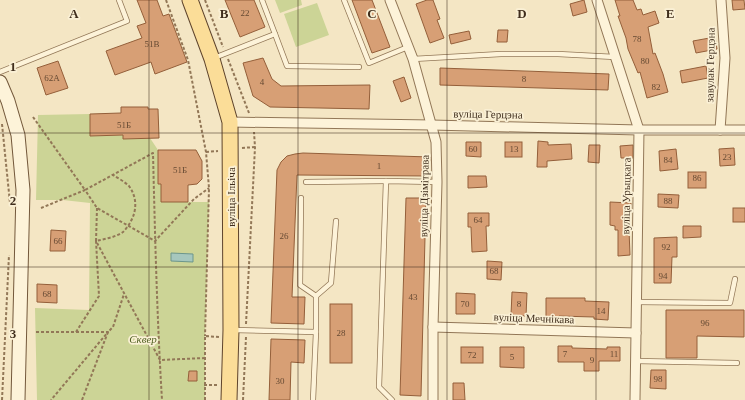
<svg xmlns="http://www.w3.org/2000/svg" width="745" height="400" font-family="Georgia,serif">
<rect width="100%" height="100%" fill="#f4e6c4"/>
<g fill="#ccd496">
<path d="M275,0H301L302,5L280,13Z"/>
<path d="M317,3L329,35L296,47L284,14Z"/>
<path d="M90,114V136L123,135V139L150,138L158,150V184H161V202H209L205,336V400H37L35,308L89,310L90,203L63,200H36L38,115Z"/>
</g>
<path fill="#a6c7bd" stroke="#6c968c" d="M171,253L193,254V262L171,261Z"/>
<g fill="#d79f75" stroke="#945f3a">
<path d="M137,0H157L163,16L169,14L187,62L155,74L151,62L115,75L106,51L142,38L137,26L146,23Z"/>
<path d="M225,0H254L265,27L240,37Z"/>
<path d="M352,0H372L390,47L372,53Z"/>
<path d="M427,0H433L440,19L437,20L444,38L430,43L416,4Z"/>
<path d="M584,0L587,12L573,16L570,4Z"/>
<path d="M615,0H633L637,10L641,9L643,15L655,11L659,23L648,27L653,54L655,53L663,74L668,92L647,98L640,72L638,73L628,49L626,38L618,16H620Z"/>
<path d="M732,0H744L745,9L733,10Z"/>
<path d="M498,30H508L507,42H497Z"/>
<path d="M469,31L471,39L451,44L449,35Z"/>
<path d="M715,37L717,49L696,53L693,41Z"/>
<path d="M263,58L272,79L281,86L370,85L369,109L270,107L253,96L243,63Z"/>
<path d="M58,61L68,88L46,95L37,68Z"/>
<path d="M706,66L708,78L682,83L680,71Z"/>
<path d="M440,68L609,74L608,90L440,85Z"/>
<path d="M404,77L411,98L401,102L393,81Z"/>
<path d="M121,107H148V109H158L159,138L123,139V135L90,136V114L121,113Z"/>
<path d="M538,141L548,142V145L571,144L572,159L547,161V167H537Z"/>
<path d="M466,142H481V157L466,156Z"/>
<rect x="505" y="142" width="17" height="15"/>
<path d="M589,145H600L599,163L588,162Z"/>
<path d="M633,145V158H621L620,146Z"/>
<path d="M734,148L735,165L720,166L719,149Z"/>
<path d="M676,149L678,169L660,171L659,151Z"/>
<path d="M158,150H196L202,161V179L197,184L188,185V202H161V184H158Z"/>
<path d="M303,153L430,157L428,176L297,175L292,297H305L304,324L271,323L277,170L281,162L287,156L295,154Z"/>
<rect x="688" y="172" width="18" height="16"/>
<path d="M468,176H486L487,187L468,188Z"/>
<path d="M658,194L679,195L678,208L658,207Z"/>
<path d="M406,198H426L421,396L400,395Z"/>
<path d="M610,202L631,203L630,230H629L630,255L618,256V230H615V226L610,225Z"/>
<rect x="733" y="208" width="12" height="14"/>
<path d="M468,213H489V226H486L487,251L472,252L471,227H468Z"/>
<path d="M683,226H701V237L683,238Z"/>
<path d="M51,230L66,231L65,251H50Z"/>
<path d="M677,237V257H672L671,283H654V238Z"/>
<path d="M487,261L502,262L501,280L487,279Z"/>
<path d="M37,284L57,285V303L37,302Z"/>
<path d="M512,292L527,293L526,316L511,315Z"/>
<path d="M456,293L475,294V314H456Z"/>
<path d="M546,298H585V301L609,302L608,320L594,319V317L559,316V317H546Z"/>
<rect x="330" y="304" width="22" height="59"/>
<path d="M666,310H744V337L697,336V358H666Z"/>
<path d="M271,339L305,340L304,363L291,362L290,400H269Z"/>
<path d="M558,346H572V348L607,349V347H620V361H599V371H584V362H558Z"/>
<rect x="461" y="347" width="22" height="16"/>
<path d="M500,347H524V368L500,367Z"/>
<path d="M651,370H666V389L650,388Z"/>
<path d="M189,371H197V381H188Z"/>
<path d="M453,383H464L465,400H453Z"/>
</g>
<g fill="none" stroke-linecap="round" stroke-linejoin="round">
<g stroke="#927757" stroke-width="6">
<g id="lane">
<path d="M344,0L369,63L408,47"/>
<path d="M275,34L287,66L359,67"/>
<path d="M214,58L275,34L262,0"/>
<path d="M413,59L501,54H558L615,57"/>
<path d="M0,72L127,21L119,0"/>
<path d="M306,182L386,181"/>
<path d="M316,296L331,283L336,221"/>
<path d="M636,302L730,303L735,279"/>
<path d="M233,330L316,332V296L300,285L301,198"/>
<path d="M636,361L737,363"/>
<path d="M313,400L316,332"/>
<path d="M392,400L379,387L386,181L437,182"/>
</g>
</g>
<g stroke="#927757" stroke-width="11">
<g id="street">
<path d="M390,0L413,59L436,142L437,182L433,327V400"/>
<path d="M597,0L639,130L635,400"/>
<path d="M230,122L432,125L639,130H745"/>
<path d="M720,130L725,58L721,0"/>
<path d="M433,327L636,333"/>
</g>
</g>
<g stroke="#73583b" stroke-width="15">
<path id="secondary" d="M0,82L8,101L18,135L23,190L18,400"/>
</g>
<g stroke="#5f442c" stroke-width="17">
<path id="primary" d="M190,0L212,59L230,122L231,330L229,400"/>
</g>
<g stroke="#927757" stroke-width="2" stroke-dasharray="3 2" stroke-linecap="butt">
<path d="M166,0L188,60L206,152L209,188L205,336"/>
<path d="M205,0L223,47"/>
<path d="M228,59L249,113"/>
<path d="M33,117L85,190L153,153C155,235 157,318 162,400"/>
<path d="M2,124L10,203"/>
<path d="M242,148L255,147"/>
<path d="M206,152L218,151"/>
<path d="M41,208L85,190L97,208L155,241L194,199L209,188"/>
<path d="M97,208L96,241C105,239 116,237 123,232C126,229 129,225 131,221C137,210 137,197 129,186C125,182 118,178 113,175"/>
<path d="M246,324L255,147L254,132"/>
<path d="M36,332H108L51,400"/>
<path d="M76,332L99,296L96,241L160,360L205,358"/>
<path d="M204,385H217"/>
<path d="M2,400L9,255"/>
<path d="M82,400L108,332L113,327L124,294"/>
<path d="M205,400V336L219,337"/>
<path d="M243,400L246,337"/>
</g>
<use href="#lane" stroke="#fdf3d9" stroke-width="4.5"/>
<use href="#street" stroke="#fdf3d9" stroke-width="9"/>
<use href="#secondary" stroke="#fdf3d9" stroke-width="13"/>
<use href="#primary" stroke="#fbdd98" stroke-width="15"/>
</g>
<path fill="none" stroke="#402e1d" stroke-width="1" stroke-opacity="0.55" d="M149,0V400M298,0V400M447,0V400M596,0V400M0,133H745M0,267H745"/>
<g text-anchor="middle" stroke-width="3.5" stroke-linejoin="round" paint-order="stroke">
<g font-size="9" fill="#664a33">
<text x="245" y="16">22</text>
<text x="637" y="42">78</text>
<text x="152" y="47">51В</text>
<text x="645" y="64">80</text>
<text x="52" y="81">62А</text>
<text x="524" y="82">8</text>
<text x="262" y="85">4</text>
<text x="656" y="90">82</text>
<text x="124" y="128">51Б</text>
<text x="473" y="152">60</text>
<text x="514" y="152">13</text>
<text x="727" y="160">23</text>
<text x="668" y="163">84</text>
<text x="379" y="169">1</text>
<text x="180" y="173">51Б</text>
<text x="697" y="181">86</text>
<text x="668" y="204">88</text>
<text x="478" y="223">64</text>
<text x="284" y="239">26</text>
<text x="58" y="244">66</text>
<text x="666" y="250">92</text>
<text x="494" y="274">68</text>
<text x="663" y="279">94</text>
<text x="47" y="297">68</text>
<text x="413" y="300">43</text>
<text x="465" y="307">70</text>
<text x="519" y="307">8</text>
<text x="601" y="314">14</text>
<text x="705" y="326">96</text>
<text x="341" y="336">28</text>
<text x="565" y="357">7</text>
<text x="614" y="357">11</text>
<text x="472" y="358">72</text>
<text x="512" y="360">5</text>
<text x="592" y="363">9</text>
<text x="658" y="382">98</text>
<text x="280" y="384">30</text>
</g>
<g font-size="11" fill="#402e1d" stroke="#faf0d5">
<text transform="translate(710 65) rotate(-89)" y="4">завулак Герцэна</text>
<text transform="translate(488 114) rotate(1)" y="4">вуліца Герцэна</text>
<text transform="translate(424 196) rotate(-89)" y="4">вуліца Дзімітрава</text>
<text transform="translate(626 196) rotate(-89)" y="4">вуліца Урыцкага</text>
<text transform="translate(231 197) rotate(-90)" y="4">вуліца Ільіча</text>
<text transform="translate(534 318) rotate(2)" y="4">вуліца Мечнікава</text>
</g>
<g font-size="11" font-style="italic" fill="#4f5f21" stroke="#faf0d5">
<text x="143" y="343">Сквер</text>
</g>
</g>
<g font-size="13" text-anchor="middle" font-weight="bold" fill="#402e1d" stroke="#faf0d5" stroke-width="3.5" stroke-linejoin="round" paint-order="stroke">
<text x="74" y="18">A</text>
<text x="224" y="18">B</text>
<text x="372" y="18">C</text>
<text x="522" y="18">D</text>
<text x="670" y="18">E</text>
<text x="13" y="71">1</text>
<text x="13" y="205">2</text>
<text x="13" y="338">3</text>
</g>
</svg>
